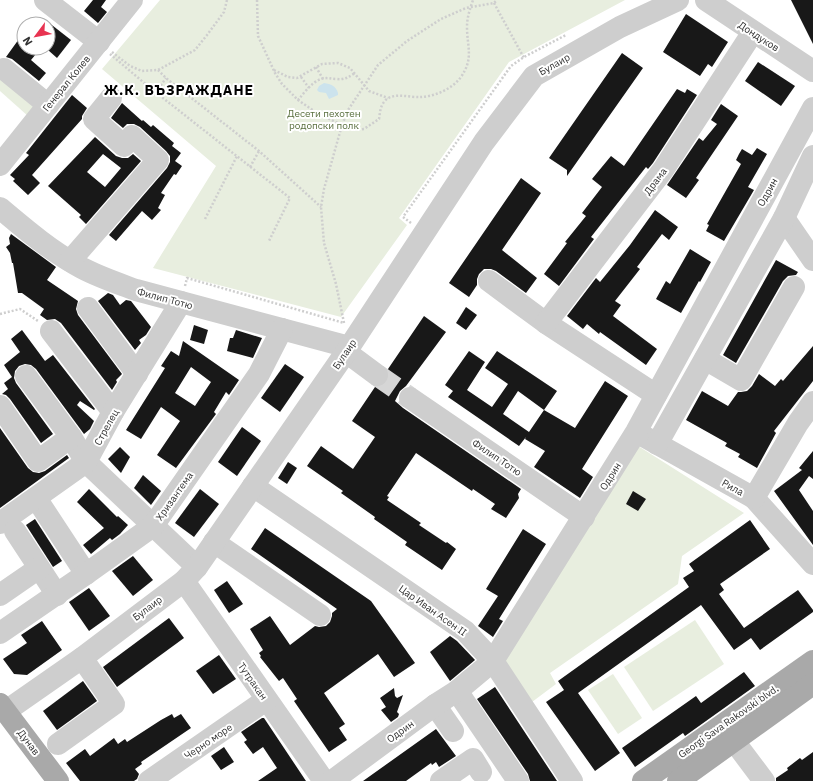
<svg xmlns="http://www.w3.org/2000/svg" width="813" height="781" font-family="'IBM Plex Sans',sans-serif">
<rect width="100%" height="100%" fill="#fff"/>
<g fill="#e8eedf">
<path d="M160,0H625L509,62L399,218L407,225L341,317L153,268L216,166L102,69Z"/>
<path d="M0,73L37,104L28,116L0,91Z"/>
<path d="M635,444L744,513L682,556L678,584L550,673L556,684L532,702L502,660Z"/>
<path d="M695,620L724,664L653,711L624,667Z"/>
<path d="M613,674L642,718L618,734L588,690Z"/>
</g>
<path fill="#cce3ed" d="M324,83C331,84 336,86 338,93V95L329,99L326,93L319,92L317,90L319,86Z"/>
<g fill="#181818" fill-rule="evenodd">
<path d="M93,0H106L101,7L107,12L98,23L84,11Z"/>
<path d="M791,0H813V44Z"/>
<path d="M686,14L728,42L712,67L708,64L700,76L663,52Z"/>
<path d="M48,22L71,40L57,58L48,50Z"/>
<path d="M24,32V48H41L31,60L46,73L39,81L12,59L6,57Z"/>
<path d="M622,53L643,68L567,176V170L549,158Z"/>
<path d="M758,62L795,86L781,106L745,81Z"/>
<path d="M677,89L685,93L687,89L697,95L653,163L648,169L646,167L591,237L594,239L559,286L544,274L567,243L565,242L586,216L582,213L602,187L592,179L611,156L624,166Z"/>
<path d="M72,95L87,108L82,116V119L32,175L40,183L28,195L13,181L15,179L10,175L29,155L26,153Z"/>
<path d="M122,103L142,121L143,120L151,127L153,125L174,143L172,146L181,153L175,161L182,166L176,175L174,174L161,193L165,195L158,208L161,210L152,220L142,211L116,241L109,235L167,168L170,162V156L166,151L140,127L134,124H127L123,128L111,118Z"/>
<path d="M721,104L738,116L696,178L699,180L686,198L667,185L699,138L703,141L717,124L711,120Z"/>
<path d="M95,137L116,156L122,158H128L133,154L141,161L86,224L79,217L81,215L48,186ZM103,154L121,168L105,187L87,172Z"/>
<path d="M757,148L767,154L748,187L754,190L724,241L706,231L709,225L707,224L741,164L736,160L739,154L742,149L752,155Z"/>
<path d="M521,178L541,193L502,250L537,278L526,293L496,271L491,269H484L479,274L477,279V285L469,297L449,283Z"/>
<path d="M655,210L678,227L669,240L662,234L637,267L640,269L615,301L621,305L613,316L657,349L646,365L600,332L599,334L587,324L583,329L567,316L596,278L600,282L630,245Z"/>
<path d="M11,234L56,267L47,280L78,301L76,309L78,315L122,374L116,380L117,382L112,390L61,323L55,319L47,320L40,315L44,309L22,293H18L13,263H12L10,253L6,247L10,244L9,238Z"/>
<path d="M690,249L711,262L700,282L699,281L681,313L656,299L666,281L670,284Z"/>
<path d="M776,260L798,272L796,275L788,276L783,281L736,363L723,355Z"/>
<path d="M108,293L113,295L120,305L126,300L131,301L151,327L146,335L139,340L141,343L135,350L98,301Z"/>
<path d="M466,307L477,315L466,330L456,323Z"/>
<path d="M424,316L446,332L406,386L400,391L395,401L403,408L521,489L518,494L519,498L506,518L491,509L495,504L473,489L472,491L416,453L387,496L389,497L387,500L421,523L419,525L446,543L447,542L456,549L442,570L405,545L407,542L374,519L375,517L341,493L343,491L307,466L321,446L353,469L375,437L352,421L375,387H382L387,382L389,376L388,369Z"/>
<path d="M194,325L208,330L204,344L190,340Z"/>
<path d="M22,330L45,361L53,355L95,409L94,410L80,401L77,405L94,421L90,429L84,434L36,369L31,365L25,364L19,366L15,371L14,378L16,383L53,434L41,443L10,399L6,395L2,394L8,389L4,383L12,377L4,365L20,352L11,339Z"/>
<path d="M236,330L262,338L253,358L227,351L230,338H233Z"/>
<path d="M183,341L239,380L229,395L226,392L214,412L216,414L176,468L157,455L180,421L161,407L141,439L126,430L165,368L161,366L171,351L179,356ZM191,367L211,382L195,406L175,393Z"/>
<path d="M813,346V381L774,431L776,433L757,468L738,457L740,454L725,446L727,443L686,420L702,391L728,406L738,392H741L747,391L752,386L759,374L775,386L781,379L783,381Z"/>
<path d="M469,351L485,362L467,390L492,407L508,384L485,368L497,351L557,391L544,410L575,428L605,381L628,396L582,469L593,477L580,498L534,467L545,451L525,439L526,437L519,446L448,397L453,391L445,385ZM518,391L544,410L529,432L503,414Z"/>
<path d="M285,364L304,377L280,412L261,398Z"/>
<path d="M242,427L261,441L237,476L218,462Z"/>
<path d="M0,428L28,468L33,472L39,473L45,471L67,455L69,458L0,508Z"/>
<path d="M120,447L130,457L121,473L108,459Z"/>
<path d="M813,451V479L809,476L799,490L813,511V545L774,491L802,470L799,468Z"/>
<path d="M288,462L297,468L287,484L278,478Z"/>
<path d="M143,475L161,491L151,505L134,488Z"/>
<path d="M89,489L117,517L118,516L128,525L120,534L112,540L110,538L91,554L83,545L104,528L77,502Z"/>
<path d="M200,489L219,504L194,537L175,523Z"/>
<path d="M633,491L646,499L638,511L626,504Z"/>
<path d="M35,519L62,561L53,567L26,525Z"/>
<path d="M750,520L770,549L720,584L724,590L719,594L744,628L798,590L813,610V612L760,650L751,638L734,650L701,605L578,693L620,753L595,771L546,702L564,690L558,681L689,587L683,578L694,571L689,564Z"/>
<path d="M265,528L371,601L415,663L394,677L378,654L324,693L345,724L339,728L347,740L329,752L294,701L297,699L283,678L279,681L260,657L261,656L259,653L263,650L250,629L270,616L290,645L315,626L319,627L326,626L330,622L332,616V613L337,609L251,549Z"/>
<path d="M523,529L546,544L499,619L503,621L493,637L478,626L498,596L486,589Z"/>
<path d="M133,556L153,580L133,596L112,571Z"/>
<path d="M227,581L243,604L229,613L214,590Z"/>
<path d="M89,588L110,616L89,631L69,602Z"/>
<path d="M169,618L184,638L117,687L103,667Z"/>
<path d="M42,621L62,650L27,675L14,674L3,659L27,643L21,635Z"/>
<path d="M450,636L457,641L475,660L450,681L430,652Z"/>
<path d="M219,655L236,679L213,694L196,671Z"/>
<path d="M744,672L755,686L685,736L683,733L635,767L622,748L696,696L701,703Z"/>
<path d="M83,681L97,701L57,730L43,711Z"/>
<path d="M495,687L499,693L557,781H530L528,774L477,699Z"/>
<path d="M394,688L395,696L397,698L403,695L397,712L399,714L398,717L391,722L381,710L386,707L380,698Z"/>
<path d="M172,714L174,718L181,714L191,728L141,762L142,764L135,769L139,774L137,779L134,781H80L66,763L85,749L90,756L114,738L118,744L125,739L127,742L161,720Z"/>
<path d="M262,718H264L306,781H258L277,768L263,747L253,754L244,742L247,740L241,732Z"/>
<path d="M436,729L456,756L439,767L436,762L432,765L431,763L406,781H363Z"/>
<path d="M224,747L234,762L221,770L211,756Z"/>
<path d="M813,752V781H776V778L788,770L787,768L800,758L802,760Z"/>
</g>
<g fill="none" stroke-linecap="round" stroke-linejoin="round">
<path stroke="#d6d6d6" stroke-width="22" stroke-dasharray="22 11" stroke-linecap="butt" d="M377,375L410,398"/>
<g stroke="#cecece" stroke-width="2.5" stroke-dasharray="2 2" stroke-linecap="butt">
<path d="M257,0L258,36L275,73L282,84L298,100L317,113L342,125L357,130L364,129L379,119C380,113 380,107 384,102C392,91 410,98 421,97C436,96 452,89 461,77C474,58 467,47 467,27C467,17 470,9 473,0"/>
<path d="M494,3L524,58"/>
<path d="M112,52L130,66L142,71L158,70L195,50L207,35L224,12L227,0"/>
<path d="M110,54L149,87L290,198L269,241"/>
<path d="M316,67L323,79"/>
<path d="M158,70L166,78L259,151L321,207"/>
<path d="M274,70L288,77L297,78L322,64L338,63L350,68L369,91L388,98"/>
<path d="M301,77L309,88"/>
<path d="M156,92L166,78"/>
<path d="M298,100C304,93 312,82 321,79C327,77 331,79 337,79C344,80 349,77 355,73"/>
<path d="M250,167L259,151"/>
<path d="M205,219L237,156"/>
<path d="M411,223L403,217L511,66L524,57L566,35"/>
<path d="M185,286L187,278L344,323"/>
<path d="M0,314L20,309L38,321"/>
<path d="M344,323L336,284L324,243L321,207L324,189L342,125L348,110L378,65L407,41L441,19L466,8L494,3L497,0"/>
</g>
<g stroke="#cecece" stroke-width="22">
<path d="M45,0L99,42"/>
<path d="M706,0L813,71"/>
<path d="M4,69L48,105"/>
<path d="M0,165L132,0"/>
<path d="M0,208C26,230 52,252 82,268C99,277 117,283 136,290L349,347"/>
<path d="M784,218L813,260"/>
<path d="M70,261L158,160L132,136L124,146L94,119L111,98"/>
<path d="M489,281L546,323L656,395"/>
<path d="M88,308L137,374"/>
<path d="M546,323L663,170L753,32"/>
<path d="M51,331L113,412"/>
<path d="M346,352L377,375"/>
<path d="M705,359L741,380L794,287"/>
<path d="M26,376L71,437L86,462L197,567"/>
<path d="M410,398L584,517"/>
<path d="M0,406L38,461L71,437"/>
<path d="M645,437L754,498L813,564"/>
<path d="M657,444L784,218L813,156"/>
<path d="M253,486L465,631L493,661L572,781"/>
<path d="M36,498L86,574"/>
<path d="M754,498L798,423L813,402"/>
<path d="M0,523L86,462L113,412L181,302"/>
<path d="M15,531L57,595"/>
<path d="M214,542L320,615"/>
<path d="M184,581L324,781"/>
<path d="M0,595L39,568"/>
<path d="M0,633L86,574L153,526L259,374L282,329"/>
<path d="M457,691L518,781"/>
<path d="M435,705L453,731"/>
<path d="M6,711L82,658L184,581L197,567L346,352L484,142L534,76L620,27L678,0"/>
<path d="M734,741L764,781"/>
<path d="M58,744L114,704L82,658"/>
<path d="M149,781L266,700"/>
<path d="M332,781L435,705L457,691L493,661L636,432L813,108"/>
<path d="M441,781L473,759L481,772"/>
</g>
<g stroke="#a9a9a9" stroke-width="22">
<path d="M0,704L58,781"/>
<path d="M643,781L813,661"/>
<path d="M678,781L813,684"/>
</g>
</g>
<g text-anchor="middle" stroke-width="4" stroke-linejoin="round" paint-order="stroke">
<g font-size="10" fill="#313131" stroke="#fff">
<text transform="translate(759 36) rotate(33)" y="4">Дондуков</text>
<text transform="translate(554 64) rotate(-29)" y="4">Булаир</text>
<text transform="translate(66 83) rotate(-51)" y="4">Генерал Колев</text>
<text transform="translate(655 181) rotate(-53)" y="4">Драма</text>
<text transform="translate(767 192) rotate(-61)" y="4">Одрин</text>
<text transform="translate(165 298) rotate(15)" y="4">Филип Тотю</text>
<text transform="translate(344 354) rotate(-56)" y="4">Булаир</text>
<text transform="translate(106 427) rotate(-61)" y="4">Стрелец</text>
<text transform="translate(497 457) rotate(34)" y="4">Филип Тотю</text>
<text transform="translate(610 476) rotate(-58)" y="4">Одрин</text>
<text transform="translate(733 487) rotate(29)" y="4">Рила</text>
<text transform="translate(174 496) rotate(-55)" y="4">Хризантема</text>
<text transform="translate(147 608) rotate(-37)" y="4">Булаир</text>
<text transform="translate(433 610) rotate(35)" y="4">Цар Иван Асен II</text>
<text transform="translate(253 681) rotate(55)" y="4">Тутракан</text>
<text transform="translate(728 721) rotate(-35)" y="4">Georgi Sava Rakovski blvd.</text>
<text transform="translate(400 731) rotate(-36)" y="4">Одрин</text>
<text transform="translate(208 741) rotate(-34)" y="4">Черно море</text>
<text transform="translate(29 742) rotate(53)" y="4">Дунав</text>
</g>
<g font-size="10" fill="#586e3d" stroke="#fff">
<text x="324" y="117">Десети пехотен<tspan x="324" dy="12">родопски полк</tspan></text>
</g>
<g font-size="14" font-weight="bold" letter-spacing="1" fill="#000" stroke="#fff">
<text x="179" y="95">Ж.К. ВЪЗРАЖДАНЕ</text>
</g>
</g>
<g transform="translate(36 36) rotate(238)"><circle r="19" fill="#ffffff" stroke="#adadad"/>
<path d="M0-3L7 15L0 10L-7 15Z" fill="#e83351"/>
<text y="-6" font-size="11" font-weight="bold" text-anchor="middle" fill="#313131">N</text>
</g>
</svg>
